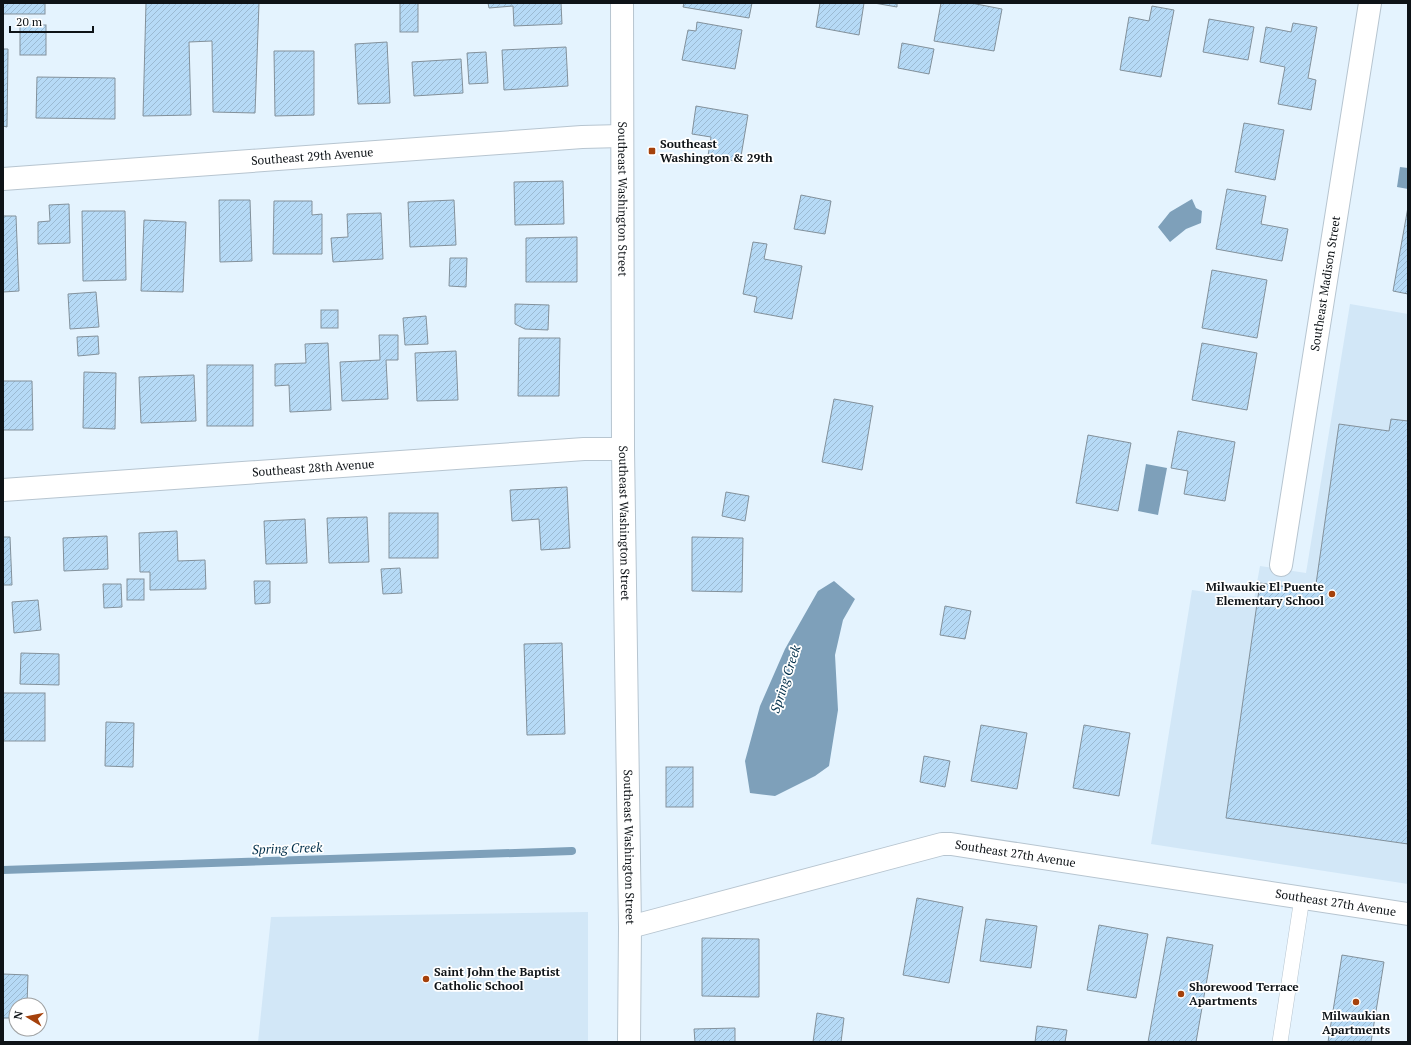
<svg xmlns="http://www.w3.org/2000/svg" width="1411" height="1045" font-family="'PT Serif',serif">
<defs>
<pattern id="building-hatch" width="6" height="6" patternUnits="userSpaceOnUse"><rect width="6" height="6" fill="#b6daf6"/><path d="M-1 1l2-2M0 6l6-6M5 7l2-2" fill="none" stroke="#9bbad2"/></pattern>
</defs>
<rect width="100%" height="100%" fill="#e4f3fe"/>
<g fill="#d2e7f7">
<path d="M1350,304L1408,314V884L1151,844L1192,590L1254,599L1260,566L1306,573Z"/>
<path d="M588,912V1042H258L271,917Z"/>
</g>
<g fill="#7ea0ba">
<path d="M1400,167L1408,168V189L1397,187Z"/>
<path d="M1192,199L1196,208L1202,211L1201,223L1186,229L1170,242L1158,227L1170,212Z"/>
<path d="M1146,464L1167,468L1158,515L1138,511Z"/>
<path d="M834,581L855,599L843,620L835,655L838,710L829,766L815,776L775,796L750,793L745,761L760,706L785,649L818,591Z"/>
</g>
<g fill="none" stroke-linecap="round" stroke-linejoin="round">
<path stroke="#7ea0ba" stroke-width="8" d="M3,870L572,851"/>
</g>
<g fill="url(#building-hatch)" stroke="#83919b">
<rect x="3" y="3" width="42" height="11"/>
<path d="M146,3H259L255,113L213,112L212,41L189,42L191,115L143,116Z"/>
<rect x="400" y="3" width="18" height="29"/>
<path d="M488,3H561L562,24L514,26L513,6L489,8Z"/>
<path d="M684,3H752L749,18L683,7Z"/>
<path d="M820,3H864L859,35L816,27Z"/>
<path d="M874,3H897V7Z"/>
<path d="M941,3H971L1002,9L994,51L934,41Z"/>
<path d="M1152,6L1174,10L1161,77L1120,70L1129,17L1149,21Z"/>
<path d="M1209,19L1254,27L1248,60L1203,52Z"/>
<path d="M697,22L742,30L735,69L682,60L688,30L696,31Z"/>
<path d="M1293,23L1317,27L1308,78L1316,80L1311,110L1278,104L1285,67L1260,62L1266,27L1291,32Z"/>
<rect x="20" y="25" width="26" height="30"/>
<path d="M387,42L390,103L358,104L355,44Z"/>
<path d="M902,43L934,49L929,74L898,68Z"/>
<path d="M566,47L568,86L504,90L502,50Z"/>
<path d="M3,49H8L7,127L3,126Z"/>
<path d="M274,51H314V115L275,116Z"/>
<path d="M486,52L488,83L469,84L467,53Z"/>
<path d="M461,59L463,93L414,96L412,62Z"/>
<path d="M37,77L115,78V119L36,118Z"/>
<path d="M696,106L748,115L740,162L708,156L711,137L692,134Z"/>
<path d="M1244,123L1284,130L1275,180L1235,172Z"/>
<path d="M563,181L564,224L515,225L514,182Z"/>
<path d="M1227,189L1266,196L1261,224L1288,229L1282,261L1216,249Z"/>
<path d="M801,195L831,201L825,234L794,229Z"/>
<path d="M219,200H250L252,261L220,262Z"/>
<path d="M454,200L456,245L410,247L408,202Z"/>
<path d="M274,201H312V215L322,214V254H273Z"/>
<path d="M69,204L70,243L38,244V222L50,221L49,205Z"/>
<path d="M1408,207V294L1393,291Z"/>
<path d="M82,211H125L126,280L83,281Z"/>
<path d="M381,213L383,259L333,262L331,238L348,237L347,214Z"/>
<path d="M3,216H16L19,291L3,292Z"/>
<path d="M144,220L186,222L183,292L141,291Z"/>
<path d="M577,237V282H526V238Z"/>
<path d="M753,242L767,244L764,259L802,266L792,319L754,312L757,297L743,294Z"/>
<path d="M450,258H467L466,287L449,286Z"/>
<path d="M1212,270L1267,280L1257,338L1202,328Z"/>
<path d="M96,292L99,327L70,329L68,294Z"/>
<path d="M515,304L549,305L548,330L525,329L515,324Z"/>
<rect x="321" y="310" width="17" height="18"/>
<path d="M426,316L428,344L405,345L403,318Z"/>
<path d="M379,335H398V360H386L388,399L342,401L340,362L380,360Z"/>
<path d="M98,336L99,354L78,356L77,337Z"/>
<path d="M519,338H560L559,396H518Z"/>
<path d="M328,343L331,410L290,412L289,385L275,386V364L306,363L305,344Z"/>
<path d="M1202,343L1257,353L1247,410L1192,400Z"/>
<path d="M456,351L458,400L417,401L415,353Z"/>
<rect x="207" y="365" width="46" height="61"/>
<path d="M84,372L116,373L115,429L83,428Z"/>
<path d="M194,375L196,421L141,423L139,377Z"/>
<path d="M3,381H32L33,430H3Z"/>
<path d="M834,399L873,406L862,470L822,462Z"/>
<path d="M1391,419L1408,421V844L1226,818L1260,583L1315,591L1339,424L1389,431Z"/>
<path d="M1178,431L1235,442L1225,501L1184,494L1188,471L1171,468Z"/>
<path d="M1088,435L1131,443L1118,511L1076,503Z"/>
<path d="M567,487L570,548L541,550L539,519L512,521L510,490Z"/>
<path d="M726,492L749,496L745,521L722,516Z"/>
<rect x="389" y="513" width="49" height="45"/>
<path d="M367,517L369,562L329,563L327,518Z"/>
<path d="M305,519L307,563L266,564L264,521Z"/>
<path d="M177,531L178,561L205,560L206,589L150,590V572H140L139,533Z"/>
<path d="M107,536L108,569L64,571L63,538Z"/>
<path d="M3,537H10L12,585H3Z"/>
<path d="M692,537L743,538L742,592L692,591Z"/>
<path d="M400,568L402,593L383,594L381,569Z"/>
<rect x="127" y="579" width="17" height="21"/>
<path d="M254,581H270V603L255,604Z"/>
<path d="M103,584H121L122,607L104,608Z"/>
<path d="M38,600L41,630L14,633L12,602Z"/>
<path d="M945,606L971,611L965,639L940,635Z"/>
<path d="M562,643L565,734L527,735L524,644Z"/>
<path d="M21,653L59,654V685L20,684Z"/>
<rect x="3" y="693" width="42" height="48"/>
<path d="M106,722L134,723L133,767L105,766Z"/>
<path d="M981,725L1027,733L1017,789L971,781Z"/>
<path d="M1084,725L1130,733L1119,796L1073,788Z"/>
<path d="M924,756L950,761L945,787L920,782Z"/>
<rect x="666" y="767" width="27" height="40"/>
<path d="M917,898L963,907L949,983L903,975Z"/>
<path d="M986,919L1037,926L1031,968L980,961Z"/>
<path d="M1099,925L1148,934L1136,998L1087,990Z"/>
<path d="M1167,937L1213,945L1196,1042H1148Z"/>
<path d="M702,938L759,939V997L702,996Z"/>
<path d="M1342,955L1384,962L1371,1042H1328Z"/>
<path d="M3,974L28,975L27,1005H16V1018H3Z"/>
<path d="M817,1013L844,1018L841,1042H813Z"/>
<path d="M1037,1026L1067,1030L1065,1042H1035Z"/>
<path d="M735,1028V1042H695L694,1029Z"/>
</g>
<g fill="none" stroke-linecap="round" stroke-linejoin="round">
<g stroke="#b7c5d0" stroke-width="16">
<path id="lane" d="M1280,1042L1302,898"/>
</g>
<g stroke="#b7c5d0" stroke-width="24">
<g id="street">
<path id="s1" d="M3,179L582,137L622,136"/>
<path id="s2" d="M3,490L584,449H623"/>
<path id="s3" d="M1281,565L1370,3"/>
</g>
</g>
<g stroke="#b7c5d0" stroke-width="24">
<g id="secondary">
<path id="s4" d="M622,3L623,449L630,927L629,1042"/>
<path id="s5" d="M630,927L942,844H951L1408,914"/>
</g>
</g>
<use href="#lane" stroke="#fff" stroke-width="15"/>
<use href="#street" stroke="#fff" stroke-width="22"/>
<use href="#secondary" stroke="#fff" stroke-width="22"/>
</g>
<g fill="#a5410b" stroke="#fff" stroke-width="1.5">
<rect x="648" y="147" width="8" height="8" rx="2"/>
<circle cx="1332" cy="594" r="4"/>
<circle cx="426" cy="979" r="4"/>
<circle cx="1181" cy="994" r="4"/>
<circle cx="1356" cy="1002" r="4"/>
</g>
<g text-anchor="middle" stroke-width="3.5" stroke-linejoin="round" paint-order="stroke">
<g font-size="12" font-weight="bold" fill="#0e1317" stroke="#fff" text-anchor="start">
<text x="660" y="148">Southeast<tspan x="660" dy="14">Washington &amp; 29th</tspan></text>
<text x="1324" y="591" text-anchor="end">Milwaukie El Puente<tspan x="1324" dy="14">Elementary School</tspan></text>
<text x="434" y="976">Saint John the Baptist<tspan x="434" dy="14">Catholic School</tspan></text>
<text x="1189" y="991">Shorewood Terrace<tspan x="1189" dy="14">Apartments</tspan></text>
<text x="1356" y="1020" text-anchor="middle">Milwaukian<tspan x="1356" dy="14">Apartments</tspan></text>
</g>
<g font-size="12" fill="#0e1317" stroke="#fff">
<text dy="4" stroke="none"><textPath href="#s1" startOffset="310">Southeast 29th Avenue</textPath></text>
<text dy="4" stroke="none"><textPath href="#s4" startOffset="196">Southeast Washington Street</textPath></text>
<text dy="4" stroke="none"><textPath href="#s3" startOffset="285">Southeast Madison Street</textPath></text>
<text dy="4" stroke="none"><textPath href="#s2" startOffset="311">Southeast 28th Avenue</textPath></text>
<text dy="4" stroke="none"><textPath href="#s4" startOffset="520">Southeast Washington Street</textPath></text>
<text dy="4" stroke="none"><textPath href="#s4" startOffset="844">Southeast Washington Street</textPath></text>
<text dy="4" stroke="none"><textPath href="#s5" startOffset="397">Southeast 27th Avenue</textPath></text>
<text dy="4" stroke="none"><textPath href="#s5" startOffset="721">Southeast 27th Avenue</textPath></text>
</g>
<g font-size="13" font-style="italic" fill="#02304b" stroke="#fff">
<text transform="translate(785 679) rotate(-72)" y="5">Spring Creek</text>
<text transform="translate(287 848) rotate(-2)" y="5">Spring Creek</text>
</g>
</g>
<rect width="1411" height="1045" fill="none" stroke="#0e1317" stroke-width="8"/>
<g transform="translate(28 1017) rotate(280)"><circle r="19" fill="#ffffff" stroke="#9fa1a2"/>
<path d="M0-3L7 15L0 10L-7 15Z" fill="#a5410b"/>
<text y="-6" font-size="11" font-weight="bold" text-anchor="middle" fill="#0e1317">N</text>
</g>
<path d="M10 26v6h83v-6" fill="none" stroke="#0e1317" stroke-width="2"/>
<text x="16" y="26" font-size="12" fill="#0e1317" stroke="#ffffff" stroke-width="3" paint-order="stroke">20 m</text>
</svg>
